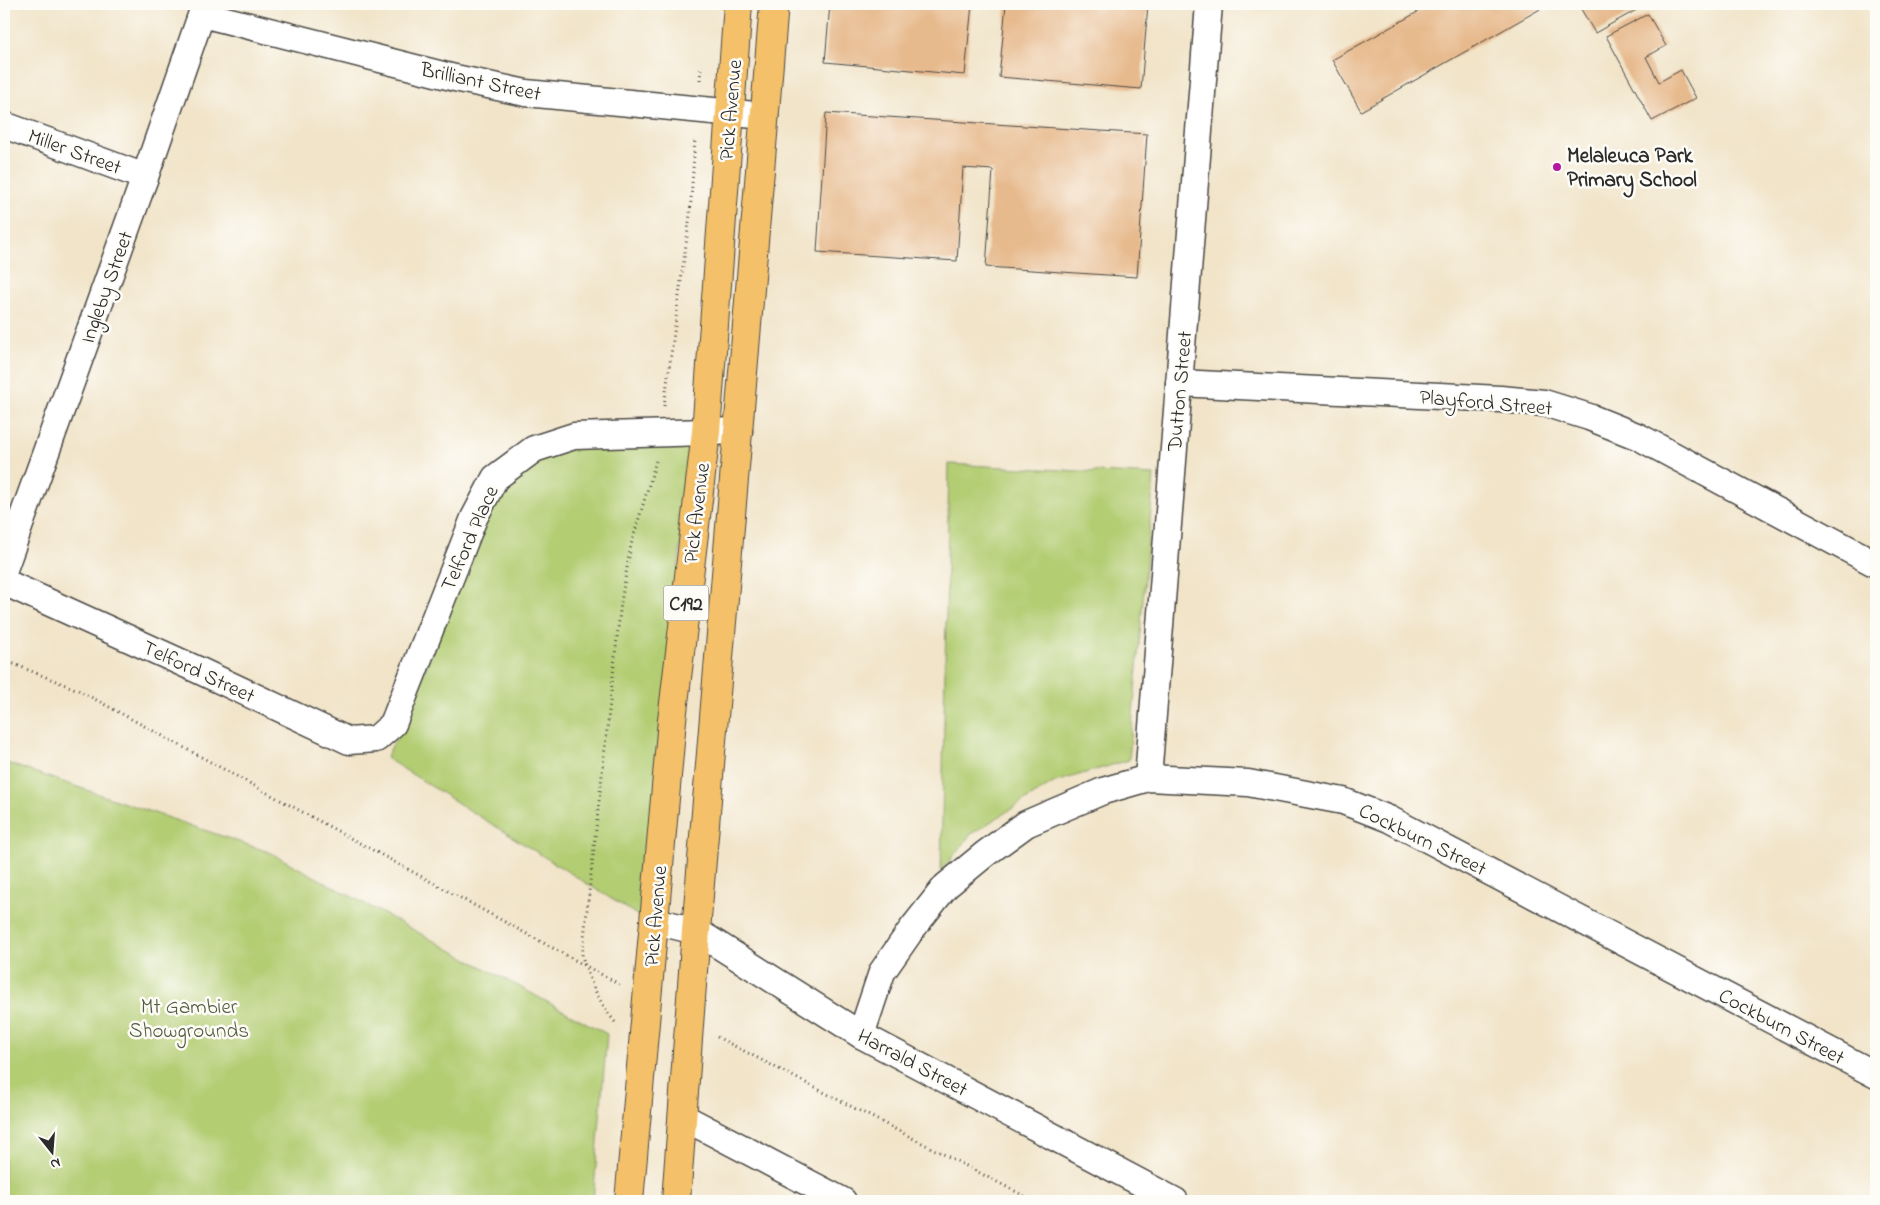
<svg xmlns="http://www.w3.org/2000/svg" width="1880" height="1205" font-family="'Indie Flower',sans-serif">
<rect width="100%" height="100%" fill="#fdfcf7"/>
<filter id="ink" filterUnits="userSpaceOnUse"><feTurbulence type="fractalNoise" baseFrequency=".02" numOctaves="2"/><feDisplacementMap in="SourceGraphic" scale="10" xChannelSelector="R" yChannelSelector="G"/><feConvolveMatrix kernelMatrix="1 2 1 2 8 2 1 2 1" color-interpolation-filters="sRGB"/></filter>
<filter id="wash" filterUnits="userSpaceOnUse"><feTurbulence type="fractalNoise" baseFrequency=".0096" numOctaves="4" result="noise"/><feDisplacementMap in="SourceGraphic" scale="20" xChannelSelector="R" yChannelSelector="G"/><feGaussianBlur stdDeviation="1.12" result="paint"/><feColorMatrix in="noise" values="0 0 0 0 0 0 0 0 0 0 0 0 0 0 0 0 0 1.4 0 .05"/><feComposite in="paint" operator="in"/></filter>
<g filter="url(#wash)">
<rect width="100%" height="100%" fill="#f1e4c9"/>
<g fill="#b3cd73" stroke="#6f7c4f">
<path d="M691,443L642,918L386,758L402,726L500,487L550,454L593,445Z"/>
<path d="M949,464L1154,475L1129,760L1055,782L971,834L941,871Z"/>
<path d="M4,762L269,852L607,1034L593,1201H4Z"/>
</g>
<g id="blocks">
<g fill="#e7ba8d">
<path d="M830,4H972L965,75L825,62Z"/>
<path d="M1006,4H1148L1141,89L999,77Z"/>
<path d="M1432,4H1549L1361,111L1332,60Z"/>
<path d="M1578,4H1647L1595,33Z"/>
<path d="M1648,14L1666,46L1646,57L1659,82L1681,70L1696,98L1652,121L1606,36Z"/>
<path d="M826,113L1147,134L1137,277L986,267L993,170L963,168L957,261L817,252Z"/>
</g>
</g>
</g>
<g filter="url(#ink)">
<use href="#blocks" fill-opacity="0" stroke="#494743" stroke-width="1"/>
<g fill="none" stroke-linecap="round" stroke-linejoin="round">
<g stroke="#494743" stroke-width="29">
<g id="street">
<path d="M202,14L455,78L526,93L765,116"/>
<path d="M4,125L145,177"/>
<path d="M1179,383L1500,399L1544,403L1589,417L1639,437L1876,564"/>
<path d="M4,569L145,177L205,4"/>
<path d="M4,582L198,670L349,741L376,739L393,724L474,518L495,478L534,449L574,436L739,431"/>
<path d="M1148,778L1209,4"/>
<path d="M655,921L696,931L861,1035L1175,1201"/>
<path d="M861,1035L882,972L912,929L946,886L985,854L1026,824L1103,791L1148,778L1248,783L1343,801L1389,819L1876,1075"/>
<path d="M683,1117L843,1201"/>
</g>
</g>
<g stroke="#494743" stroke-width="30">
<g id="primary">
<path d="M629,1201L672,720L706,432L738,4"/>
<path d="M676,1201L696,931L774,4"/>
</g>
</g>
<g stroke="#494743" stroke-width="3" stroke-dasharray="1 4" stroke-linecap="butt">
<path d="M700,80L701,67"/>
<path d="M664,406L690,215L695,139"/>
<path d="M4,660L78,690L619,984"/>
<path d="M615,1022C599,1002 589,980 582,956L621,602L631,545L656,461"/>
<path d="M717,1037L1034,1201"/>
</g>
<use href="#street" stroke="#fff" stroke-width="26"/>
<use href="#primary" stroke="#f4c16a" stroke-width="28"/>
</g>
</g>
<circle fill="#b5179e" stroke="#fdfcf7" stroke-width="2" cx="1557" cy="167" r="5"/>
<g text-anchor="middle" stroke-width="5" stroke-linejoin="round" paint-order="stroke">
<rect fill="#fdfcf7" stroke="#6a6a68" stroke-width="1" x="663.5" y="585.5" width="45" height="35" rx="4"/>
<g font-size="20" font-weight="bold" fill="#2b2b2b">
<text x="686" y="610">C192</text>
</g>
<g font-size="21" fill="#2b2b2b" stroke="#fdfcf7">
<text transform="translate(481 81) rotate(12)" y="7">Brilliant Street</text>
<text transform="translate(730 110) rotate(-85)" y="7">Pick Avenue</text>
<text transform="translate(75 151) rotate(20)" y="7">Miller Street</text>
<text transform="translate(106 287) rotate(-70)" y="7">Ingleby Street</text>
<text transform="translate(1179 391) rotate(-85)" y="7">Dutton Street</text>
<text transform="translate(1486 402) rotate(5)" y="7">Playford Street</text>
<text transform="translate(696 513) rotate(-83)" y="7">Pick Avenue</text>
<text transform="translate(469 538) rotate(-66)" y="7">Telford Place</text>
<text transform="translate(199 671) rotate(25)" y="7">Telford Street</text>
<text transform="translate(1423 839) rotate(26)" y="7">Cockburn Street</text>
<text transform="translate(655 916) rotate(-85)" y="7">Pick Avenue</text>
<text transform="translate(1782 1026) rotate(28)" y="7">Cockburn Street</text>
<text transform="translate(913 1062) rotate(28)" y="7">Harrald Street</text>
</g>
<g font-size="21" font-weight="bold" fill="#2b2b2b" stroke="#fdfcf7" text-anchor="start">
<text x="1567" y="162">Melaleuca Park<tspan x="1567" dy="24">Primary School</tspan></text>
</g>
<g font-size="21" fill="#545c41" stroke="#fdfcf7">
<text x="189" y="1013">Mt Gambier<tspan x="189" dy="24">Showgrounds</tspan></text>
</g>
</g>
<rect width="1880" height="1205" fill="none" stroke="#fdfcf7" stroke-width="20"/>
<g transform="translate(52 1152) rotate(163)" stroke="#fdfcf7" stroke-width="4" paint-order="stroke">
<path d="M0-4L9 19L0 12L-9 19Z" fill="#2b2b2b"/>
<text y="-8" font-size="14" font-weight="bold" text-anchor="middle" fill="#2b2b2b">N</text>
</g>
</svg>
